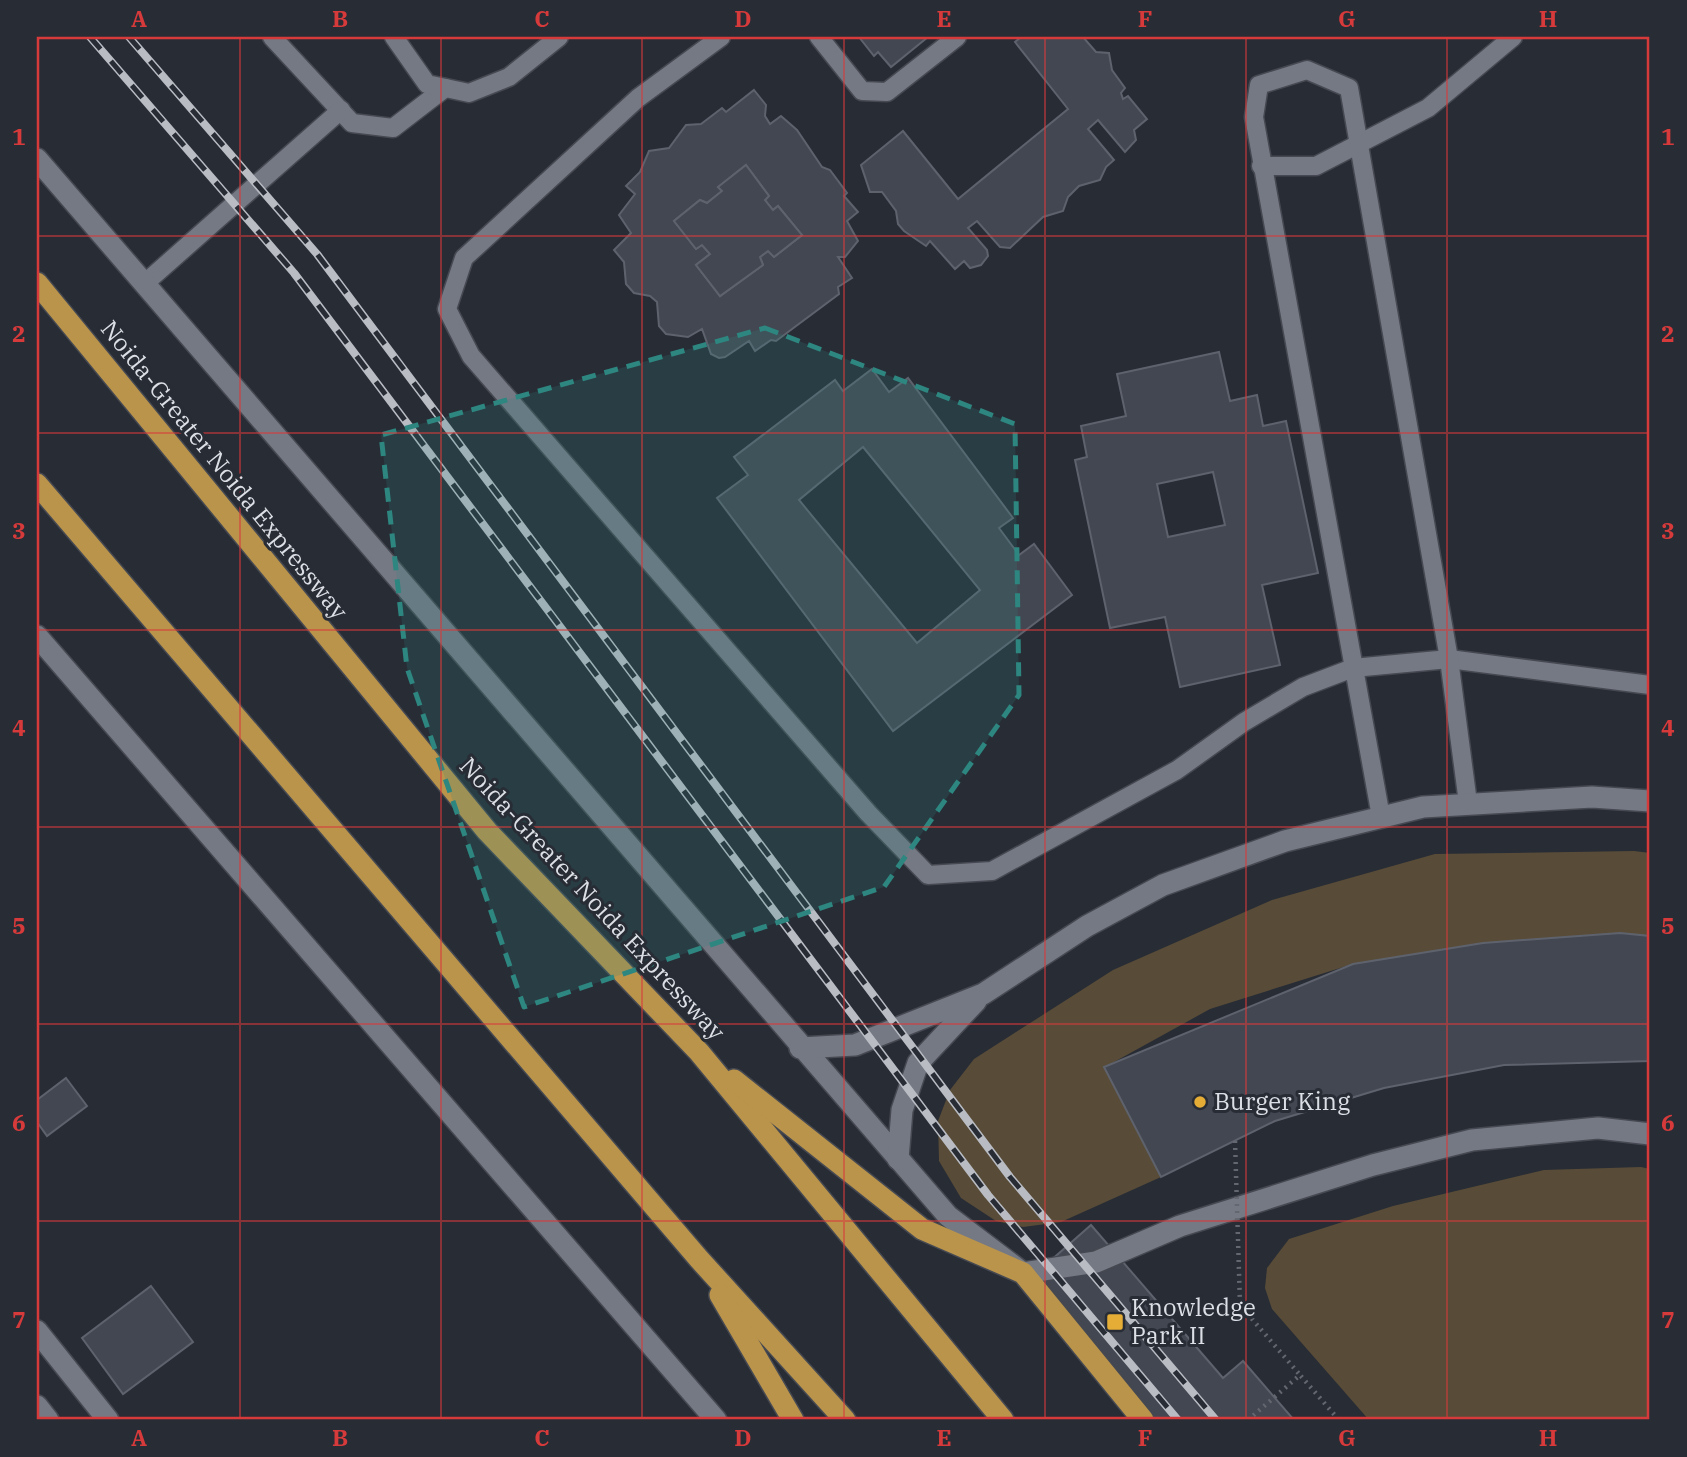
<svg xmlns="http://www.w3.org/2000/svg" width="1687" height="1457" font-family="'IBM Plex Serif',serif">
<rect width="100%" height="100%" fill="#282c35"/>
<g fill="#584c38">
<path d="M1634,851L1650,853V936L1620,933L1483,943L1353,964L1210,1009L1105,1067L1161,1177L1061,1222L1023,1227L996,1221L961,1198L939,1161L938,1121L950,1090L974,1059L1113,970L1272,900L1435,854Z"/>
<path d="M1641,1167L1650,1169V1420H1369L1272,1309L1265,1288L1267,1268L1289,1239L1393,1206L1544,1170Z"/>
</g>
<g fill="#434751" stroke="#5e626d" stroke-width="2" fill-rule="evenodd">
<path d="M859,37H928L891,67L878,52L874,56Z"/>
<path d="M1021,37H1083L1096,52L1109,53L1112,70L1125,88L1121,93L1123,99L1128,96L1147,119L1134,130L1136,140L1125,152L1098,120L1088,129L1114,160L1106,167L1100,180L1079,186L1068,197L1063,211L1043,217L1010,248L1000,247L977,221L968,228L987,250L988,256L981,265L970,268L964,261L955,269L930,241L926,246L904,231L898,224L896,211L882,192H870L861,165L903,131L958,199L1068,109L1015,42Z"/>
<path d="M754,90L766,105L765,116L770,124L781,116L797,130L822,167L830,170L847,193L844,196L858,212L847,221L858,241L845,257H838L852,278L838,287L839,294L776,341L771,340L755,351L749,341L725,357L719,358L711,354L702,329L688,337L666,334L659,326L657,302L650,296L634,293L626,284L624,262L614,250L631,233L619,215L635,194L626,186L640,172L649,151L669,148L686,125L701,124L722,108L726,112ZM746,165L769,196L765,200L773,210L778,206L802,235L774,257L768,251L760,257L763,265L720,296L696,265L710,254L702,245L696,249L674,221L700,200L707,203L722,191L718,187Z"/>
<path d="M746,165L769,196L765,200L773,210L778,206L802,235L774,257L768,251L760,257L763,265L720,296L696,265L710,254L702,245L696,249L674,221L700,200L707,203L722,191L718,187Z"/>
<path d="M1219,352L1230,401L1257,395L1263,426L1286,421L1318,573L1262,585L1280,665L1180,687L1165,617L1110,628L1075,460L1087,457L1081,426L1126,416L1117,374ZM1213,472L1225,525L1168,537L1157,484Z"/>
<path d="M872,369L889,392L908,378L1013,518L999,528L1019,555L1034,544L1072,595L893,731L717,498L748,475L734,457L835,380L843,391ZM863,447L980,590L917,643L799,500Z"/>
<path d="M1620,933L1650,936V1061L1504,1065L1384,1088L1275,1121L1161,1177L1104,1067L1353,964L1483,943Z"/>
<path d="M66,1078L87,1106L47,1136L37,1122V1100Z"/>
<path d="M1091,1225L1223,1378L1243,1361L1294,1420H1140L1024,1284Z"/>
<path d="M151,1286L193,1342L123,1394L82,1338Z"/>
</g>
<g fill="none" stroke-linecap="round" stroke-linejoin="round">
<g stroke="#464951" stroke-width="21">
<g id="lane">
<path d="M272,37L352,123L393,128L445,88"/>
<path d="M394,37L427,84L469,93L509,77L559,37"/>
<path d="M721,37L638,98L464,258L447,309L471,356L868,813L928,875L992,871L1177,770L1244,722L1303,687L1353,668L1449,659L1650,685"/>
<path d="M819,37L862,91L887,92L957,37"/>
<path d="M1261,166H1316L1428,108L1513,37"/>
<path d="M144,284L341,110"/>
<path d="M1381,817L1254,117L1259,85L1307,70L1349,88L1449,659L1468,803"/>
</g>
</g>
<g stroke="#464951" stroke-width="24">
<g id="street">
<path d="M37,636L716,1420"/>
<path d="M37,1331L108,1420"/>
<path d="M37,1406L48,1420"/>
</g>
</g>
<g stroke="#464951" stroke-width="24">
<g id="secondary">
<path d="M37,159L948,1216L1023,1273L1096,1262L1180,1226L1373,1165L1472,1140L1598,1128L1650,1134"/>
<path d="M800,1048L855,1045L983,994L1087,926L1163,885L1285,841L1423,807L1592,797L1650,801"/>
<path d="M898,1159L902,1110L918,1063L976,1001"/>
</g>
</g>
<g stroke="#464951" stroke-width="24">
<g id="highway">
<path d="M37,283L487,831L699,1052L1003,1420"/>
<path d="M37,484L699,1259L845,1420"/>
<path d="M734,1080L922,1229L1023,1273L1143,1420"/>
<path d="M720,1295L793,1420"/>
</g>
</g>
<path stroke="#64676f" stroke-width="4.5" stroke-dasharray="2 5" stroke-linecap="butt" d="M1248,1420L1300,1375L1339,1420"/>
<use href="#lane" stroke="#757984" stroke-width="18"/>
<use href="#street" stroke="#757984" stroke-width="21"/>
<use href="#secondary" stroke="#757984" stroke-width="21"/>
<use href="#highway" stroke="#ba944b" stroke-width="21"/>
<g stroke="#b9bcc3" stroke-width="8">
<g id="rail">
<path d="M90,37L294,273L988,1195L1178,1420"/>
<path d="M129,37L317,254L1010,1177L1216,1420"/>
</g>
</g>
<use href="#rail" stroke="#282c35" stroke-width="5" stroke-dasharray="16" stroke-linecap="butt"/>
<path stroke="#64676f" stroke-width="4.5" stroke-dasharray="2 5" stroke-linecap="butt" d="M1235,1141L1240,1305L1300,1375"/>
</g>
<path fill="#2e8680" fill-opacity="0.2" stroke="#2e8680" stroke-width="5" stroke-dasharray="14 9" stroke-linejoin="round" d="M765,328L1015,424L1019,695L884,887L524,1007L407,668L381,435Z"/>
<path fill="none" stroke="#d73a3b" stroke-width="2" stroke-opacity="0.55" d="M240,37V1420M441,37V1420M642,37V1420M844,37V1420M1045,37V1420M1246,37V1420M1447,37V1420M37,236H1650M37,433H1650M37,630H1650M37,827H1650M37,1024H1650M37,1221H1650"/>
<g fill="#e5ad36" stroke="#282c35" stroke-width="2.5">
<circle cx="1200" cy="1102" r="7"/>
<rect x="1106" y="1313" width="18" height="18" rx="3.5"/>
</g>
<g text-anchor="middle" stroke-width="6" stroke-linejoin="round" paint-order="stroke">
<g font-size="24" fill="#dcdfe5" stroke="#282c35">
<text transform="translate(224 470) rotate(51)" y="8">Noida-Greater Noida Expressway</text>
<text transform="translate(592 899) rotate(47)" y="8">Noida-Greater Noida Expressway</text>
</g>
<g font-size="24" fill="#dcdfe5" stroke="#282c35" text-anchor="start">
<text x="1214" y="1110">Burger King</text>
<text x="1131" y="1316">Knowledge<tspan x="1131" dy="28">Park II</tspan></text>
</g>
</g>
<rect width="1687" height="1457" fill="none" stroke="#282c35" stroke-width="77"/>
<rect x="38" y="38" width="1610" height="1380" fill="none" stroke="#d73a3b" stroke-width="2.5"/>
<g font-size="23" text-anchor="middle" font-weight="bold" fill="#d73a3b">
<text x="139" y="27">A</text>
<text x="340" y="27">B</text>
<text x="542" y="27">C</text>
<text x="743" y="27">D</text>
<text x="944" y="27">E</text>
<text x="1145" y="27">F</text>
<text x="1347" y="27">G</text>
<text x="1548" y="27">H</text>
<text x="19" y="145">1</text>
<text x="1668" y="145">1</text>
<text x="19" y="342">2</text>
<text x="1668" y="342">2</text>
<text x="19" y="539">3</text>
<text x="1668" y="539">3</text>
<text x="19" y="736">4</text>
<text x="1668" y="736">4</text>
<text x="19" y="934">5</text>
<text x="1668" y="934">5</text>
<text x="19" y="1131">6</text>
<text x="1668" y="1131">6</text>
<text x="19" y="1328">7</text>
<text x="1668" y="1328">7</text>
<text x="139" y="1446">A</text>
<text x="340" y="1446">B</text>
<text x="542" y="1446">C</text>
<text x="743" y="1446">D</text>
<text x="944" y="1446">E</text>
<text x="1145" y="1446">F</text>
<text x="1347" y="1446">G</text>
<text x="1548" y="1446">H</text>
</g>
</svg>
